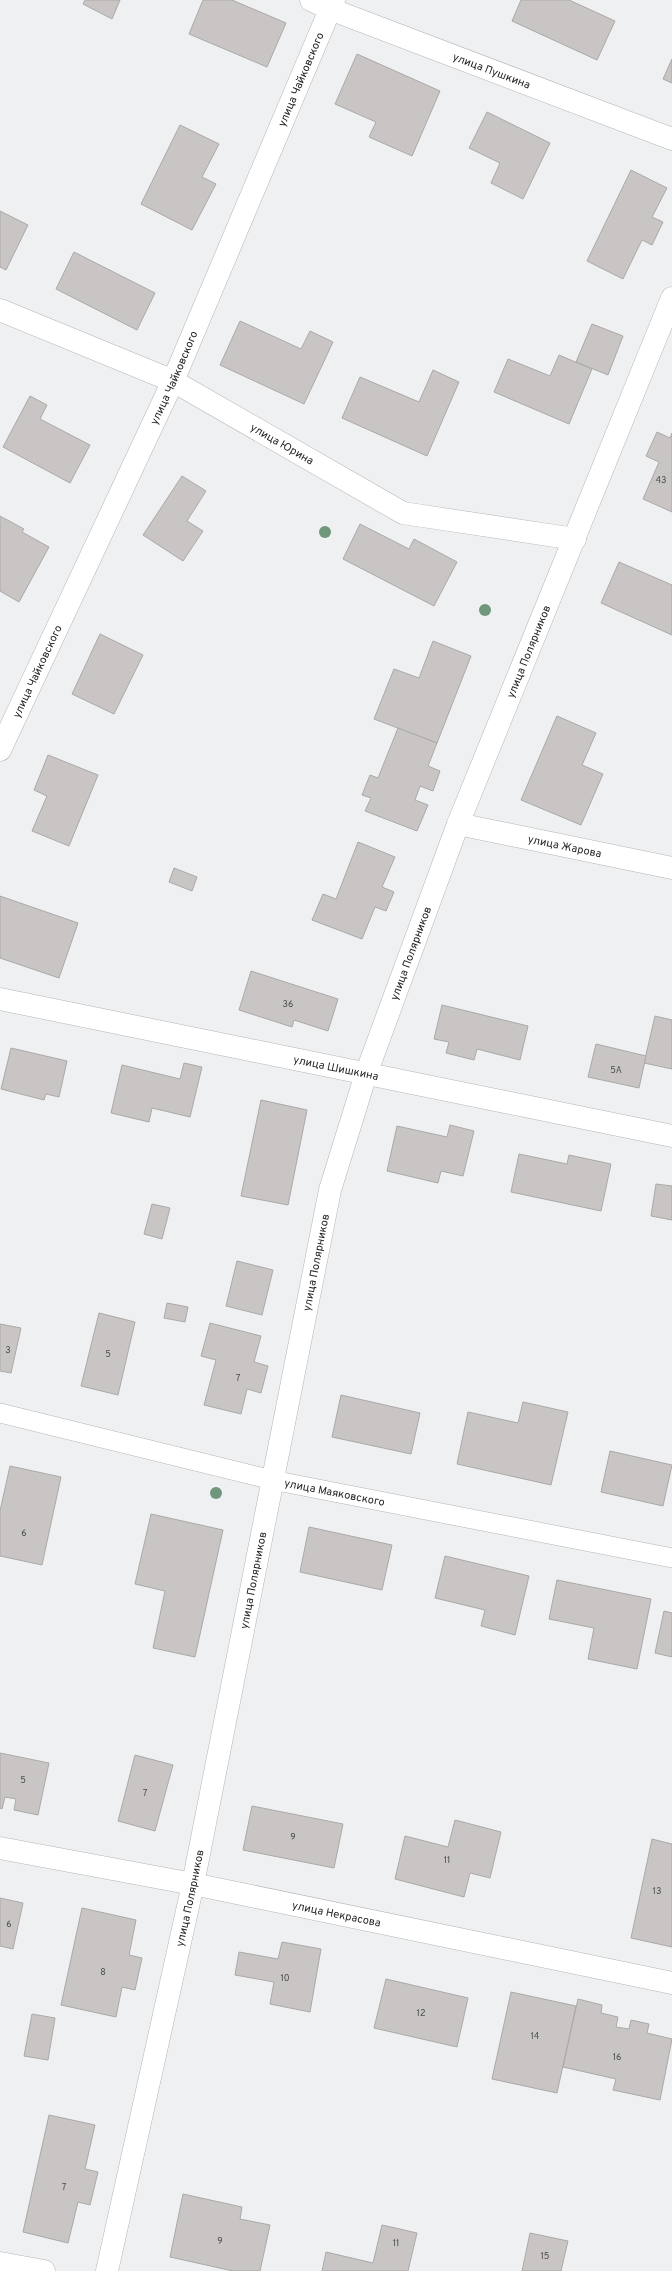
<svg xmlns="http://www.w3.org/2000/svg" width="672" height="2271" font-family="Overpass,sans-serif">
<rect width="100%" height="100%" fill="#eef0f2"/>
<g fill="#c8c5c4" stroke="#aba9a8">
<path d="M85,0H120L112,19L83,4Z"/>
<path d="M203,0H232L286,23L267,67L189,34Z"/>
<path d="M521,0H569L615,21L597,60L512,21Z"/>
<path d="M357,54L440,91L412,156L369,137L376,122L335,104Z"/>
<path d="M672,59V83L663,79Z"/>
<path d="M487,112L550,143L523,199L491,183L500,163L469,148Z"/>
<path d="M180,125L219,144L202,177L216,184L192,230L141,204Z"/>
<path d="M631,170L667,188L652,217L663,222L652,245L642,240L623,279L587,261Z"/>
<path d="M0,211L28,225L6,270L0,267Z"/>
<path d="M74,252L155,293L137,330L56,289Z"/>
<path d="M240,321L301,349L310,331L333,342L304,404L220,365Z"/>
<path d="M592,324L623,336L608,375L576,362Z"/>
<path d="M559,355L592,369L569,424L494,392L508,359L550,376Z"/>
<path d="M433,370L459,382L427,456L342,418L360,377L419,402Z"/>
<path d="M30,396L47,405L40,419L90,445L70,483L3,447Z"/>
<path d="M657,432L670,438L672,433V512L643,499L659,462L646,456Z"/>
<path d="M182,476L206,491L187,521L203,531L183,561L143,535Z"/>
<path d="M0,516L24,529L22,532L49,547L19,602L0,591Z"/>
<path d="M360,524L409,549L414,539L457,562L434,606L343,559Z"/>
<path d="M619,562L672,585V635L601,603Z"/>
<path d="M100,634L143,655L114,714L72,694Z"/>
<path d="M433,641L471,656L437,743L374,719L394,669L419,678Z"/>
<path d="M557,716L596,733L582,765L603,774L581,825L521,800Z"/>
<path d="M398,728L437,743L428,766L440,771L433,791L420,786L415,800L428,805L417,831L365,811L371,798L362,795L370,775L378,778Z"/>
<path d="M48,755L98,775L69,846L32,831L47,796L34,790Z"/>
<path d="M358,842L395,857L382,887L394,892L386,911L375,907L362,939L312,920L323,894L336,899Z"/>
<path d="M174,868L197,877L192,891L169,882Z"/>
<path d="M0,896L78,923L59,978L0,958Z"/>
<path d="M251,971L338,999L328,1031L294,1020L292,1027L239,1010Z"/>
<path d="M442,1005L528,1026L520,1060L477,1049L474,1060L446,1053L449,1042L434,1039Z"/>
<path d="M655,1016L672,1020V1069L644,1063Z"/>
<path d="M596,1044L646,1056L639,1088L588,1077Z"/>
<path d="M11,1048L67,1061L59,1097L46,1094L44,1100L1,1089Z"/>
<path d="M184,1063L202,1067L190,1117L152,1108L149,1122L111,1113L122,1065L180,1079Z"/>
<path d="M261,1100L307,1110L288,1205L241,1196Z"/>
<path d="M450,1125L474,1131L463,1176L441,1171L438,1183L387,1171L397,1126L447,1137Z"/>
<path d="M519,1154L567,1164L569,1155L611,1164L601,1211L511,1192Z"/>
<path d="M656,1184L672,1186V1220L651,1216Z"/>
<path d="M152,1204L170,1208L162,1239L144,1234Z"/>
<path d="M237,1261L273,1270L262,1315L226,1306Z"/>
<path d="M167,1303L188,1307L185,1322L164,1318Z"/>
<path d="M99,1313L135,1322L118,1395L81,1386Z"/>
<path d="M210,1323L261,1336L254,1362L268,1366L261,1393L247,1389L241,1414L204,1405L216,1360L201,1356Z"/>
<path d="M0,1324L21,1328L11,1373L0,1371Z"/>
<path d="M341,1395L420,1413L411,1454L332,1437Z"/>
<path d="M523,1402L568,1412L551,1485L457,1464L468,1412L518,1423Z"/>
<path d="M610,1451L672,1465L663,1506L601,1492Z"/>
<path d="M10,1466L61,1477L42,1565L0,1556V1511Z"/>
<path d="M151,1514L223,1530L195,1657L153,1648L165,1591L135,1584Z"/>
<path d="M309,1527L392,1545L382,1590L300,1572Z"/>
<path d="M445,1556L529,1576L515,1635L481,1626L485,1610L435,1598Z"/>
<path d="M557,1580L651,1599L637,1669L588,1659L594,1628L549,1619Z"/>
<path d="M664,1611L672,1613V1657L655,1653Z"/>
<path d="M0,1753L49,1763L38,1815L14,1810L16,1799L5,1797L2,1809L0,1808Z"/>
<path d="M135,1755L173,1765L155,1831L118,1821Z"/>
<path d="M252,1806L343,1824L334,1868L243,1850Z"/>
<path d="M455,1820L501,1832L490,1878L470,1873L464,1897L395,1879L405,1836L448,1847Z"/>
<path d="M652,1839L672,1844V1947L631,1938Z"/>
<path d="M0,1898L23,1903L13,1949L0,1946Z"/>
<path d="M82,1908L136,1920L129,1955L142,1958L135,1990L122,1987L116,2017L61,2005Z"/>
<path d="M282,1942L321,1949L310,2012L270,2004L274,1982L235,1975L239,1952L278,1959Z"/>
<path d="M386,1979L468,1998L457,2047L374,2028Z"/>
<path d="M511,1992L576,2006L557,2093L492,2079Z"/>
<path d="M578,1999L602,2005L601,2013L618,2017L616,2027L629,2029L631,2020L649,2024L647,2033L672,2039L660,2100L613,2090L616,2079L563,2067Z"/>
<path d="M32,2014L55,2018L48,2060L24,2056Z"/>
<path d="M49,2115L95,2125L85,2169L98,2172L90,2205L78,2202L68,2243L23,2232Z"/>
<path d="M183,2194L242,2207L240,2219L270,2225L260,2271H233L170,2257Z"/>
<path d="M382,2225L417,2233L408,2271H322L326,2252L373,2263Z"/>
<path d="M530,2233L568,2241L561,2271H522Z"/>
</g>
<g fill="none" stroke-linecap="round" stroke-linejoin="round">
<g stroke="#b3b5b7" stroke-width="20">
<g id="lane">
<path id="s1" d="M0,1413L272,1480L672,1558"/>
</g>
</g>
<g stroke="#b3b5b7" stroke-width="23">
<g id="street">
<path id="s2" d="M311,0L330,9L672,139"/>
<path id="s3" d="M0,310L173,381L403,513L575,539"/>
<path id="s4" d="M0,750L173,381L334,0"/>
<path id="s5" d="M458,824L672,868"/>
<path id="s6" d="M0,999L672,1136"/>
<path id="s7" d="M0,1848L193,1884L672,1983"/>
<path d="M0,2263L44,2271"/>
<path id="s8" d="M107,2271L193,1884L330,1190L366,1074L458,824L672,298"/>
</g>
</g>
<use href="#lane" stroke="#fff" stroke-width="19"/>
<use href="#street" stroke="#fff" stroke-width="22"/>
</g>
<g fill="#70967b">
<circle cx="325" cy="532" r="6"/>
<circle cx="485" cy="610" r="6"/>
<circle cx="216" cy="1493" r="6"/>
</g>
<g text-anchor="middle" stroke-width="4" stroke-linejoin="round" paint-order="stroke">
<g font-size="9" fill="#4d4d4e">
<text x="661" y="483">43</text>
<text x="288" y="1007">36</text>
<text x="616" y="1073">5А</text>
<text x="8" y="1353">3</text>
<text x="108" y="1357">5</text>
<text x="238" y="1381">7</text>
<text x="24" y="1536">6</text>
<text x="23" y="1783">5</text>
<text x="145" y="1796">7</text>
<text x="293" y="1840">9</text>
<text x="447" y="1863">11</text>
<text x="657" y="1894">13</text>
<text x="9" y="1927">6</text>
<text x="103" y="1975">8</text>
<text x="285" y="1981">10</text>
<text x="421" y="2016">12</text>
<text x="535" y="2039">14</text>
<text x="617" y="2060">16</text>
<text x="64" y="2190">7</text>
<text x="220" y="2244">9</text>
<text x="396" y="2246">11</text>
<text x="545" y="2259">15</text>
</g>
<g font-size="11" fill="#242526" stroke="#fcfdff">
<text dy="4" stroke="none"><textPath href="#s2" startOffset="194">улица Пушкина</textPath></text>
<text dy="4" stroke="none"><textPath href="#s4" startOffset="735">улица Чайковского</textPath></text>
<text dy="4" stroke="none"><textPath href="#s4" startOffset="411">улица Чайковского</textPath></text>
<text dy="4" stroke="none"><textPath href="#s3" startOffset="313">улица Юрина</textPath></text>
<text dy="4" stroke="none"><textPath href="#s8" startOffset="1678">улица Полярников</textPath></text>
<text dy="4" stroke="none"><textPath href="#s4" startOffset="87">улица Чайковского</textPath></text>
<text dy="4" stroke="none"><textPath href="#s5" startOffset="109">улица Жарова</textPath></text>
<text dy="4" stroke="none"><textPath href="#s8" startOffset="1354">улица Полярников</textPath></text>
<text dy="4" stroke="none"><textPath href="#s6" startOffset="343">улица Шишкина</textPath></text>
<text dy="4" stroke="none"><textPath href="#s8" startOffset="1030">улица Полярников</textPath></text>
<text dy="4" stroke="none"><textPath href="#s1" startOffset="344">улица Маяковского</textPath></text>
<text dy="4" stroke="none"><textPath href="#s8" startOffset="706">улица Полярников</textPath></text>
<text dy="4" stroke="none"><textPath href="#s8" startOffset="382">улица Полярников</textPath></text>
<text dy="4" stroke="none"><textPath href="#s7" startOffset="343">улица Некрасова</textPath></text>
</g>
</g>
</svg>
